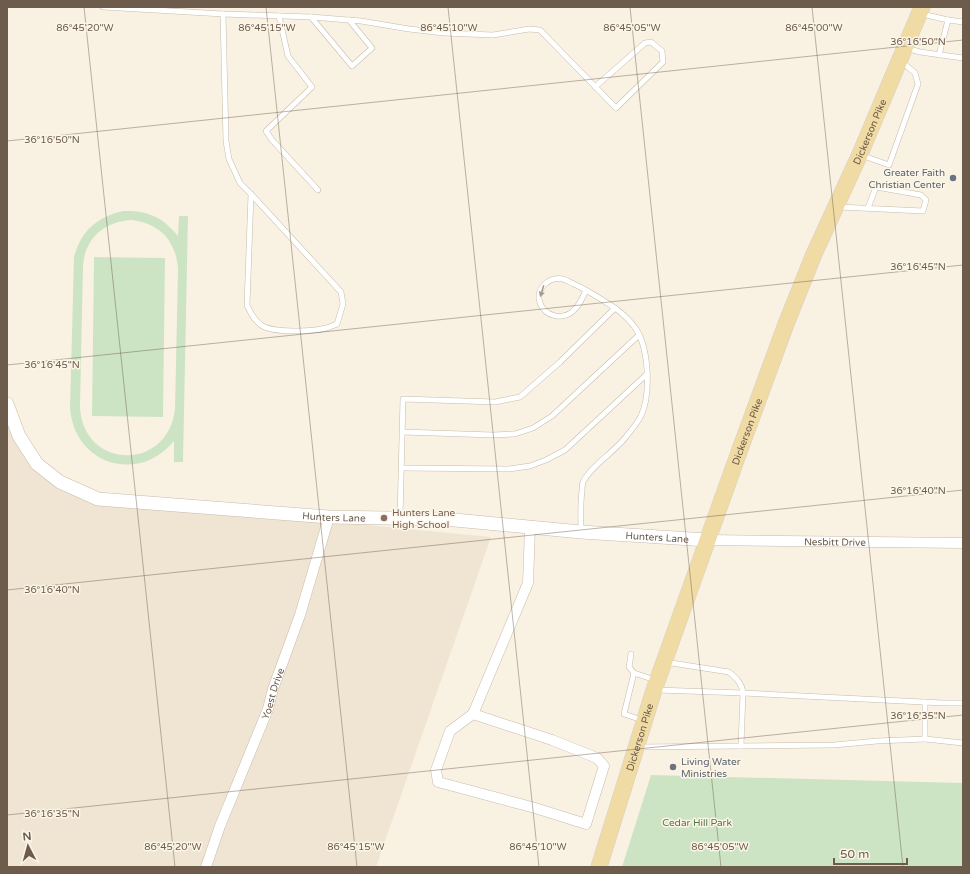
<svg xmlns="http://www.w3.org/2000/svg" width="970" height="874" font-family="'Varela Round',sans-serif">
<rect width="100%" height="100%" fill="#f9f2e3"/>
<path fill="#efe5d2" d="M7,404L37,464L98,499L491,537L376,867H7Z"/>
<g fill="#cde4c4" fill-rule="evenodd">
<path d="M123,211C147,210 163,217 178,236L179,216H188L183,462H174V441C138,485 73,464 70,407L74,257C81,231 97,217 123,211ZM131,220C159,223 176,240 178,269L175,409C168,472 83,470 80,407L83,266C85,238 104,222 131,220Z"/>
<path d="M94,257L165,258L163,417L92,416Z"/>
<path d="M651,775L963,783V867H622Z"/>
</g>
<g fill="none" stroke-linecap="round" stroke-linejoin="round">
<g stroke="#c7bbab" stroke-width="6">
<g id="service">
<path d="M103,7L223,14L226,141L229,159L240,183L251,194L341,292L343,304L337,324C333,325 329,328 326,328C312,332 272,333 261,325C254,320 250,312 247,305L251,194"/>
<path d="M223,14L311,17L361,21L409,29L444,33L493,35L529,29L540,30L616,108L663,62L662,51L651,42L645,43L595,87"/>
<path d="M922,14L948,20"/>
<path d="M279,16L288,56L312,87L266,131L272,140L318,190"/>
<path d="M311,17L352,66L372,48L349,20"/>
<path d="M906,48L920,52L963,58"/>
<path d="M939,55L948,20L963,22"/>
<path d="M861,155L889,165L918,84L915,73L902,62"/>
<path d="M839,207L923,211L926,200L921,195L876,187L868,208"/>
<path d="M586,290C583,297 580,305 573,311C563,320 545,317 540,303C535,289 549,276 563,279C567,280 571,283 574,284C589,291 601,299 615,308"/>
<path d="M402,432L493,435L515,434L533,428L552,416L639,335"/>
<path d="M402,468L509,469L530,466L546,460L565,450L647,374"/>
<path d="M400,518L403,399L495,402L520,397L560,362L615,308C623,314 630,320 636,329C649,349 651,394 641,416C638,422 630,432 625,438C613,453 591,466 583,482C582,485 582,488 582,491C580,505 581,518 581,531"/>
<path d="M631,654L629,667L634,673L655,680"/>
<path d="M665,662L729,672C736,678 742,683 743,693L741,746"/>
<path d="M634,673L624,714L642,720"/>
<path d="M657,690L743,693L943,703H963"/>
<path d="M925,739L963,743"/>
<path d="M638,747L834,745L877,741L925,739V702"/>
</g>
</g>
<g stroke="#c7bbab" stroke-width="11">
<g id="minor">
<path id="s1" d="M708,540L963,543"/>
<path d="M473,714L552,740L597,758L604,766L586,824L535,808L438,782L436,770L450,731L473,714L528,583L530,527"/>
<path id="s2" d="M206,867L220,826L268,709L273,689L300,615L329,517"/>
</g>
</g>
<g stroke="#c7bbab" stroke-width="14">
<g id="tertiary">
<path id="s3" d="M7,404L19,436L37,464L60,482L98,499L329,517L444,519L581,532L708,540"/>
</g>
</g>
<g stroke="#d6d1cd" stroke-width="17">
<g id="primary">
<path id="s4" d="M599,867L654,690L739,452L786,324L814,254L860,154L922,7"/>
</g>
</g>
<use href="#service" stroke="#fff" stroke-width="5"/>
<use href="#minor" stroke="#fff" stroke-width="10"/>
<use href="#tertiary" stroke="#fff" stroke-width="13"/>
<use href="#primary" stroke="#efdba3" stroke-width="16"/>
</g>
<defs><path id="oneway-solid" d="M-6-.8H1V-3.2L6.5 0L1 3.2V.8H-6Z"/></defs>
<use fill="#a79d94" href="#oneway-solid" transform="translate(542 291) rotate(107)"/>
<path fill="none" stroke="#6d5c4c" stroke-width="1" stroke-opacity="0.45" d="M84,7L175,867M266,7L357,867M448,7L539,867M630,7L721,867M812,7L903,867M7,141L963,40M7,365L963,265M7,590L963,490M7,815L963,715"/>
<g fill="#6b7280" stroke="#fcf6e8" stroke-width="1.5">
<circle cx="953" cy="178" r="4"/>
<circle cx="673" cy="767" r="4"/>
</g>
<circle fill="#8d6e63" stroke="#fcf6e8" stroke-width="1.5" cx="384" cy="518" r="4"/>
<g text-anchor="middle" stroke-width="3" stroke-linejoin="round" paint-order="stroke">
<g font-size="10" fill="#6d5c4c" stroke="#fcf6e8">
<text dy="4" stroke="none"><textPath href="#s4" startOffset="784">Dickerson Pike</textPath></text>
<text dy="4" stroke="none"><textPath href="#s4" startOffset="460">Dickerson Pike</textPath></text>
<text dy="4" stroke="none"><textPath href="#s3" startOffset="375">Hunters Lane</textPath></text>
<text dy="4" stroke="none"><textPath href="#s3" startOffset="699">Hunters Lane</textPath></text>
<text dy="4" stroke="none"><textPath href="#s1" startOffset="127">Nesbitt Drive</textPath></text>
<text dy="4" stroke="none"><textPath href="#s2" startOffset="186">Yoest Drive</textPath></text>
<text dy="4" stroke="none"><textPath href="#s4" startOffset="136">Dickerson Pike</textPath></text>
</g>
<g font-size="10" fill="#5b616d" stroke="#fcf6e8" text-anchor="end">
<text x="945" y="176">Greater Faith<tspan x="945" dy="12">Christian Center</tspan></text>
<text x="681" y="765" text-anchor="start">Living Water<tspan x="681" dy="12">Ministries</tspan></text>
</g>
<g font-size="10" fill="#785e54" stroke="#fcf6e8" text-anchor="start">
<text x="392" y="516">Hunters Lane<tspan x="392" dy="12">High School</tspan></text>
</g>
<g font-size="10" fill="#527749" stroke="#fcf6e8">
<text x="697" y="826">Cedar Hill Park</text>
</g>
</g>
<g font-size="10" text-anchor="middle" fill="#6d5c4c" stroke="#fcf6e8" stroke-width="3" stroke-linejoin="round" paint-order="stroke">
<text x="85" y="31">86°45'20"W</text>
<text x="267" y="31">86°45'15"W</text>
<text x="449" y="31">86°45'10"W</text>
<text x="632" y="31">86°45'05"W</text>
<text x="814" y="31">86°45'00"W</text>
<text x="918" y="45">36°16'50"N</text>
<text x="52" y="143">36°16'50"N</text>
<text x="918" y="270">36°16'45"N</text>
<text x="52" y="368">36°16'45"N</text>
<text x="918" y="494">36°16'40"N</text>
<text x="52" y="593">36°16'40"N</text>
<text x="918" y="719">36°16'35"N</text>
<text x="52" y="817">36°16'35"N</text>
<text x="173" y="850">86°45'20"W</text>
<text x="356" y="850">86°45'15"W</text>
<text x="538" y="850">86°45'10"W</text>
<text x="720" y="850">86°45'05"W</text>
</g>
<rect width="970" height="874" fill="none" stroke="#6d5c4c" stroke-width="16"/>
<g transform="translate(28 846) rotate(354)" stroke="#fcf6e8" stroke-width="3" paint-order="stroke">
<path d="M0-3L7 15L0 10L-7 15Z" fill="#6d5c4c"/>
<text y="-6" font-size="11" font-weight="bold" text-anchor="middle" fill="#6d5c4c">N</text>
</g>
<path d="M834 858v6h73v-6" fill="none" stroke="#6d5c4c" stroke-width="2"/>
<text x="840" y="858" font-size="12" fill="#6d5c4c" stroke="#fcf6e8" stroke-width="3" paint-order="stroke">50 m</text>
</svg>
